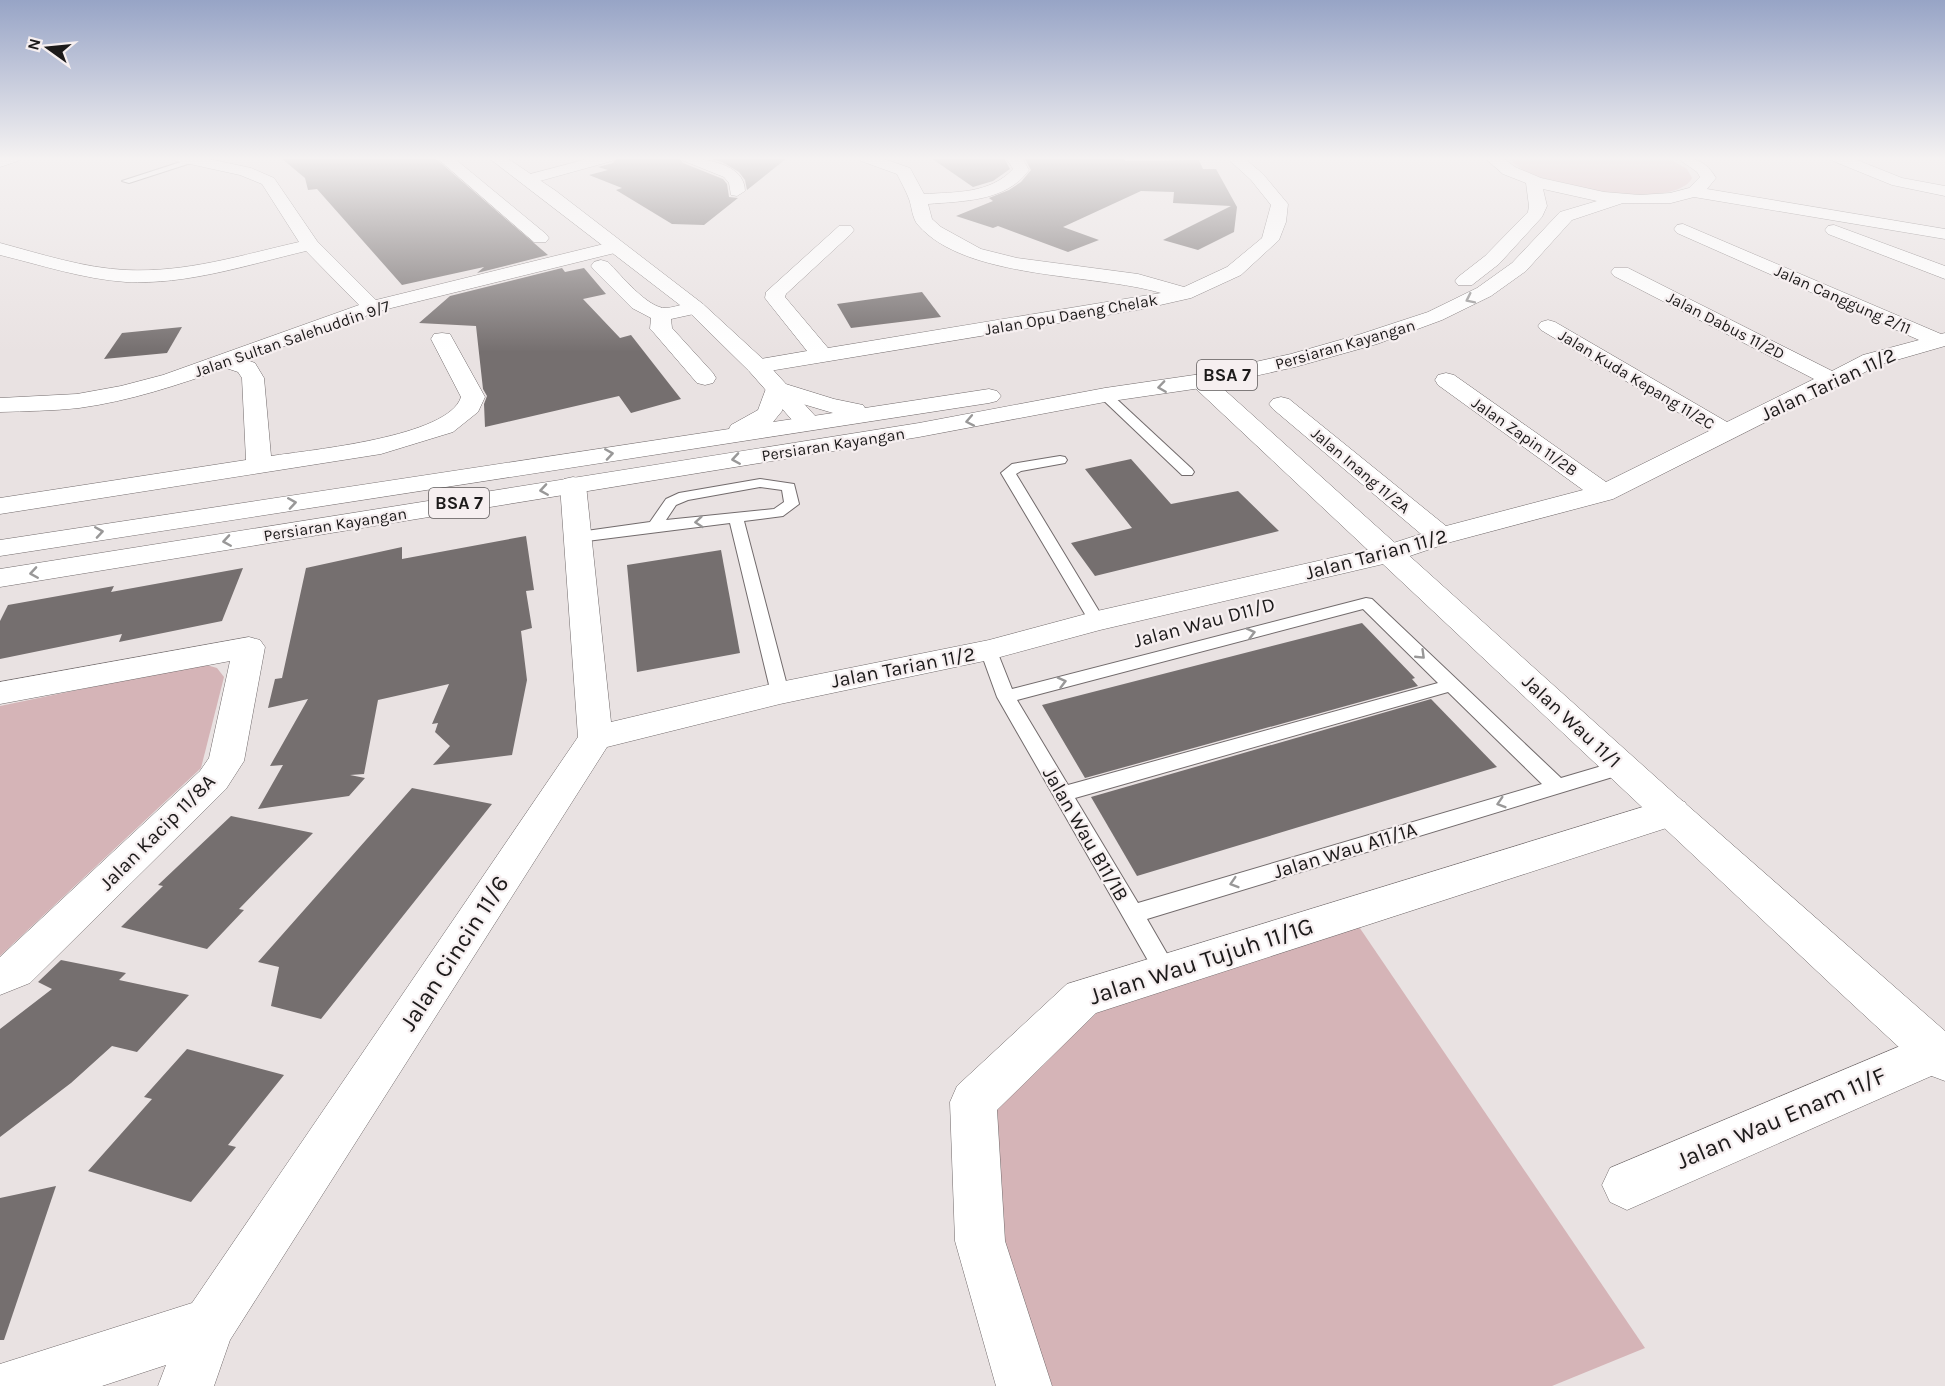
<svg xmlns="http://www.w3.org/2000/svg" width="1945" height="1386" font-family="Karla,sans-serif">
<rect width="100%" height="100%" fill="#e9e2e2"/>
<g fill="#d5b4b7">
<path d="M1510,158H1668L1687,169L1692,178C1676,212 1526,188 1510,158Z"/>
<path d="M203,664L217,668L224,677L201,768L0,956V706Z"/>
<path d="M1353,918L1645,1348L1552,1386H1049L995,1210L986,1111L1091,1003Z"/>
</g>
<g fill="#756f6f">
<path d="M281,158H435L548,255L477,273L484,267L402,285L317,189L308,190L305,178Z"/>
<path d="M617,158H679L683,163L723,179L727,184L729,197L738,198L704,225L672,224L616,190L622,188L589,175L608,170L598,167L613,163Z"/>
<path d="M706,158H787L747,190L745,180L739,172L722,162Z"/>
<path d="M931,158H1004L1010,169L993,181L973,187Z"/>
<path d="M1124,158L1125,161L1199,160L1203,169H1216L1237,207L1234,232L1198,250L1163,240L1231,206L1173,203L1174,192L1141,191L1063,227L1099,240L1068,252L998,226L993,228L956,216L993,201L989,198L1009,190L1021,182L1031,170L1025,159Z"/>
<path d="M562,268L565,272L584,268L606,294L583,299L620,338L631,335L681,399L631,413L619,396L485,427L484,404L487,396L483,389L476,326L419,323L450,296Z"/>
<path d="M922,292L941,317L851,328L837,304Z"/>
<path d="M182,327L167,353L104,359L122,333Z"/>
<path d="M1131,459L1171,504L1238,491L1279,531L1095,576L1071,543L1132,528L1085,469Z"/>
<path d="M526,536L534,590L526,591L532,628L521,631L527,680L512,755L433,765L450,746L435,732L438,723L432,724L449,684L378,700L364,774L350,775L365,778L349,796L258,809L283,765L270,766L308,699L268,708L275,679L282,678L306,568L402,547V559Z"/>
<path d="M721,550L740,653L637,672L627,565Z"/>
<path d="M243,568L222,621L119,642L122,634L0,659V621L8,605L114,586L111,592Z"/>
<path d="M1362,623L1415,678L1412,679L1418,686L1085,778L1042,705Z"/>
<path d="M1431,699L1497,767L1137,876L1091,797Z"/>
<path d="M412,788L492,804L321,1019L271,1006L279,967L258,962Z"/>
<path d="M231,816L313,833L239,909L244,910L207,949L121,927L163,886L158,885Z"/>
<path d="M61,960L126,973L119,980L189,995L137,1052L112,1046L71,1083L0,1137V1029L52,989L38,982Z"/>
<path d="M187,1049L284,1075L228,1145L236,1147L191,1202L88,1171L152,1099L144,1097Z"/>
<path d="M56,1186L4,1340H0V1198Z"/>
</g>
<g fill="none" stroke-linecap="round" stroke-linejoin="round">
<g stroke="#726b6c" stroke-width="2">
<g id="lane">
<path d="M190,159L197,161L129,183L122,181Z"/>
<path d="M1105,391L1109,392L1192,469L1194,472L1192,475H1182L1101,398L1099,395L1101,392Z"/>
<path d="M1060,456L1065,457L1067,460L1065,463L1021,471L1016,474L1105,621L1103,625H1091L1089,621L1001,473L1012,464Z"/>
<path d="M760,479L794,484L799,504L783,516L744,521L789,693L786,697H774L771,693L730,523L579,542L571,537L579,532L650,522L666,499L679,493ZM760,487L782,490L784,502L774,509L666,520L676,505L688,500Z"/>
<path d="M1366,598L1372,599L1561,778L1622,760L1629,762L1632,767L1629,772L1147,919L1177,971L1174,978L1166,981L1158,978L997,697L980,650L983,646H995L1012,689ZM1363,609L1438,683L1068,785L1017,700ZM1448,692L1542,784L1138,903L1075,798Z"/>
</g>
</g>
<g stroke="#726b6c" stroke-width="1">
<g id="street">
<path d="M0,158H21L18,161L0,167Z"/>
<path d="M173,158H204L251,168L274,178L317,241L376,300L616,241L623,243L625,247L623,251L379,311L247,360L255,363L264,378L271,456C310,450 449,437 461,397L431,339L434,334L442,333L450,334L485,397L478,412L453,432L381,454L0,514V498L246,460L242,378L238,372L226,368C178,385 130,401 79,408C53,411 26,411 0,412V398L77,394L121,386L163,375L359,305L306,251C247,265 187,285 126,282C83,279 41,265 0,255V243C41,254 84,268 126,270C185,273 242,255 299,242L262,184L240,175L176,161Z"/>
<path d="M437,158H454L546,234L549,238L546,242H534Z"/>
<path d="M591,158H615L612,161L529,184L521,179L523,176Z"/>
<path d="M681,158C703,158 745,163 745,191L737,196L731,195L729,183L724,177L684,161Z"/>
<path d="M858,158H881L910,168L924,194C955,192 990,194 1013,169L1006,158H1022L1029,170C1006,202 963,201 928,204L932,219L941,227L981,249L1017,258L1138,274L1184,287L1227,267L1262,238L1271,205L1251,180L1227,158H1244L1263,174L1288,204L1286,222L1279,240L1241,275L1191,298L1138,310L757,373L749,371L746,366L749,361L807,351L768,302L765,298L766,292L839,226H851L854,230L851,234L786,294L785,297L828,348L1161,293C1093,273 966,280 918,225C912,218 912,207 909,199C906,191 901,182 897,174L861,161Z"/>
<path d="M1830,158H1852L1902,178L1945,186V196L1892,185L1833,161Z"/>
<path d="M1683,224L1941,334L1945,333V346L1879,365L1613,499L1451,542L1392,562L1100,630L989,660L780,704L607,747L230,1340L214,1386H158L166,1365L102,1386H0V1364L192,1303L578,737L560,485L564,479L573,477L582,479L586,485L611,722L780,682L989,640L1097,611L1384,546L1421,534L1273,409L1269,404L1273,399L1281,397L1289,399L1446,526L1583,490L1438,385L1435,380L1438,375L1446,373L1454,375L1606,482L1709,431L1541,330L1538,326L1541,322L1548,320L1555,322L1727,422L1814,379L1614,276L1611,272L1614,268H1628L1832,371L1863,355L1919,340L1677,233L1674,229L1677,225Z"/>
<path d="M1834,225L1945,266V279L1828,234L1825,230L1828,226Z"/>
<path d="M601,260L608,262C620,274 648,309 666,308C679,307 690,300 703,304L706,308L703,312L671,319L672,328L713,373L716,378L713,383L705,385L697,383L654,333L650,329L651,318L632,308L594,270L591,266L594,262Z"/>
<path d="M249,637L260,640L265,647L244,761L226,789L30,983L0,995V957L200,771L209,758L230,661L0,704V682Z"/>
<path d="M1672,798L1685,802L1690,812L1685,822L1096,1013L997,1110L1005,1241L1052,1386H996L955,1241L950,1102L957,1086L1067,984Z"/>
<path d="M1936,1031L1945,1035V1070L1627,1210L1610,1202L1602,1185L1610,1168Z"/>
</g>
</g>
<g stroke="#726b6c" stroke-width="1">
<g id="secondary">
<path d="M489,158H507L556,191L703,304L765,361L817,418L820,423L817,428L808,430L799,428L749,371L689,312Z"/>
<path d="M1201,374L1209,376L1678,797L1945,1031V1081L1929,1075L1836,989L1193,386L1190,381L1193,376Z"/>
</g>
</g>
<g stroke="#726b6c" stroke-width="1">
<g id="primary">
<path d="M1485,158H1503L1515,167L1541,178L1604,192L1640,195L1670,193L1689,188L1700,177L1697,172L1677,158C1696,158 1706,161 1716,178L1707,189L1945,229V239L1694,197L1671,203H1623L1572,220L1526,271L1491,296L1442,320L1377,344L1295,367L1201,388L1105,402L919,437L0,587V569L919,423L1105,388L1201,374L1291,354L1361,334L1428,312L1477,288L1512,263L1560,212L1597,201L1543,189L1547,206L1542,217L1499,264L1472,285H1458L1455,281L1458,277L1485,256L1528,212L1529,206L1526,183L1503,174Z"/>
<path d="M776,381L834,399L863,405L865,408L989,389L997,391L1001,396L997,401L989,403L0,556V540L729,429L731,425L758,410L768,383ZM786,399L833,413L773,422L782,411Z"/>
</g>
</g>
<use href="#lane" fill="#fff" fill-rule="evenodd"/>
<use href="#street" fill="#fff" fill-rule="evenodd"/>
<use href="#secondary" fill="#fff" fill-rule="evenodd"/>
<use href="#primary" fill="#fff" fill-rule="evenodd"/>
</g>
<defs><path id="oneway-chevron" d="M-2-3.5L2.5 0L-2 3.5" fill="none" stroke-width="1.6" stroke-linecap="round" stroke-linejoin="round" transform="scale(1.5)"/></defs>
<g stroke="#999898">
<use href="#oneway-chevron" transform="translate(1470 299) rotate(154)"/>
<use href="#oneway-chevron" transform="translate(1162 387) rotate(172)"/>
<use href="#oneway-chevron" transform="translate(970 421) rotate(169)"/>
<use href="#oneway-chevron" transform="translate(609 454) rotate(-9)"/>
<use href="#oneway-chevron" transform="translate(736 459) rotate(171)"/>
<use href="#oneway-chevron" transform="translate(544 490) rotate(171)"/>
<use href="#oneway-chevron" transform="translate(292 503) rotate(-9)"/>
<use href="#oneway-chevron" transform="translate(699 522) rotate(175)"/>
<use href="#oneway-chevron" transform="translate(99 532) rotate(-9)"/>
<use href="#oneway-chevron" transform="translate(227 541) rotate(171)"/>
<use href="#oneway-chevron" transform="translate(34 573) rotate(171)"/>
<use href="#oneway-chevron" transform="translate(1251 633) rotate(-15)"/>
<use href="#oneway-chevron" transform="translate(1421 655) rotate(44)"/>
<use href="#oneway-chevron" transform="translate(1062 682) rotate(-15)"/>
<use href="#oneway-chevron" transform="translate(1501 803) rotate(163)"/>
<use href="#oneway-chevron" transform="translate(1234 883) rotate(163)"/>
</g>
<linearGradient id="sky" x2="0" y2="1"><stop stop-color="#97a4c6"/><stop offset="0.45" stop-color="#f5f2f2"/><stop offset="1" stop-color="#f5f2f2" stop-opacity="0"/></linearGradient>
<rect width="1945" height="352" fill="url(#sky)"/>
<g text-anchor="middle" stroke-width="4.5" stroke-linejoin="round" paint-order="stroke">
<g font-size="16" fill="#1c1a1a" stroke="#f6eff0">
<text transform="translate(1843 299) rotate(24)" y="6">Jalan Canggung 2/11</text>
<text transform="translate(1071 314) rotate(-10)" y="6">Jalan Opu Daeng Chelak</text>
<text transform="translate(1726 325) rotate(27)" y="6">Jalan Dabus 11/2D</text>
<text transform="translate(292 338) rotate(-19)" y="6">Jalan Sultan Salehuddin 9/7</text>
<text transform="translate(1345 344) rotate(-16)" y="6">Persiaran Kayangan</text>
<text transform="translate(1637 379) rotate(31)" y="6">Jalan Kuda Kepang 11/2C</text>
<text transform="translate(1525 436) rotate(35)" y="6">Jalan Zapin 11/2B</text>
<text transform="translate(833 444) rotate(-9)" y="6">Persiaran Kayangan</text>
<text transform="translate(1361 470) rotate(40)" y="6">Jalan Inang 11/2A</text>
<text transform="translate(335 524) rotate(-9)" y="6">Persiaran Kayangan</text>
</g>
<g fill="#f6eff0" stroke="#5d5a5a" stroke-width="1.5">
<rect x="1197" y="360" width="60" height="30" rx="4.5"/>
<rect x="429" y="488" width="60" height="30" rx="4.5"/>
</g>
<g font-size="18" font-weight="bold" fill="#1c1a1a">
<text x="1227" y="381">BSA 7</text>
<text x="459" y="509">BSA 7</text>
</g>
<g font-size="20" fill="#1c1a1a" stroke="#f6eff0">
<text transform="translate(1828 384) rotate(-25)" y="7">Jalan Tarian 11/2</text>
<text transform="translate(1376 554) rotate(-15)" y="7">Jalan Tarian 11/2</text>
<text transform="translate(1204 622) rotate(-15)" y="7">Jalan Wau D11/D</text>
<text transform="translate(903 667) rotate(-11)" y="7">Jalan Tarian 11/2</text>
<text transform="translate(1572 721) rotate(43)" y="7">Jalan Wau 11/1</text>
<text transform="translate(157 832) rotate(-45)" y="7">Jalan Kacip 11/8A</text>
<text transform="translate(1086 834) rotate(60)" y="7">Jalan Wau B11/1B</text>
<text transform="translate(1345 850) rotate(-17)" y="7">Jalan Wau A11/1A</text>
</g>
<g font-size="24" fill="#1c1a1a" stroke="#f6eff0">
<text transform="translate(454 953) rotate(-57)" y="8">Jalan Cincin 11/6</text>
<text transform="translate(1201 961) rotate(-18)" y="8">Jalan Wau Tujuh 11/1G</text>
<text transform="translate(1781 1118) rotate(-23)" y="8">Jalan Wau Enam 11/F</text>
</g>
</g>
<g transform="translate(48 48) rotate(285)" stroke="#f6eff0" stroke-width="4.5" paint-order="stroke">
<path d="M0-4.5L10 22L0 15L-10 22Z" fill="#1c1a1a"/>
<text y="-9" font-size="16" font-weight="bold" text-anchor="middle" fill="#1c1a1a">N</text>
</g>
</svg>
